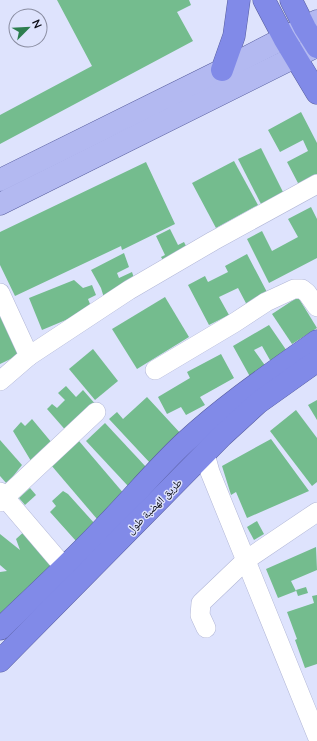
<svg xmlns="http://www.w3.org/2000/svg" width="317" height="741" font-family="'Nunito Sans','Noto Naskh Arabic',sans-serif">
<rect width="100%" height="100%" fill="#dee3fd"/>
<g fill="#74bc8e">
<path d="M57,0H189L191,5L177,12L193,41L0,144V115L92,66Z"/>
<path d="M301,112L317,143V176L299,185L287,162L308,151L303,140L280,152L268,130Z"/>
<path d="M261,148L284,194L262,206L238,159Z"/>
<path d="M234,161L258,205L216,228L192,183Z"/>
<path d="M146,162L175,224L122,250L121,246L15,296L0,265V232Z"/>
<path d="M311,207L317,219V258L269,283L247,239L262,231L272,251L298,237L288,219Z"/>
<path d="M170,229L178,245L184,242L188,250L164,262L161,257L165,255L156,236Z"/>
<path d="M124,253L129,267L117,273L119,278L132,272L136,284L105,301L101,288L91,270Z"/>
<path d="M247,254L269,296L248,307L238,288L219,297L229,315L209,325L188,285L205,276L208,282L228,272L225,266Z"/>
<path d="M74,280L83,288L92,285L96,295L88,299L92,309L42,330L29,298Z"/>
<path d="M165,297L189,337L137,369L112,329Z"/>
<path d="M298,297L317,328L292,344L272,314Z"/>
<path d="M0,314L19,355L0,364Z"/>
<path d="M269,325L291,357L275,369L262,346L254,350L269,371L253,382L233,346Z"/>
<path d="M93,349L118,381L95,400L69,369Z"/>
<path d="M221,354L234,378L200,397L205,405L186,415L181,407L167,414L158,397L190,378L187,372Z"/>
<path d="M66,386L76,397L83,390L97,406L68,433L47,409L52,404L57,408L65,400L58,393Z"/>
<path d="M147,397L182,435L151,464L109,419L117,412L123,419Z"/>
<path d="M317,400V420L308,405Z"/>
<path d="M296,410L317,438V482L312,486L270,431Z"/>
<path d="M32,419L52,443L31,461L13,431L21,422L25,426Z"/>
<path d="M105,423L147,468L128,486L86,441Z"/>
<path d="M271,439L309,491L247,518L236,492L231,495L222,466Z"/>
<path d="M0,440L22,465L7,484L0,476Z"/>
<path d="M79,441L125,495L97,519L51,465Z"/>
<path d="M30,488L36,495L25,505L19,498Z"/>
<path d="M63,491L68,494L95,524L76,541L50,512L56,506L52,501Z"/>
<path d="M257,521L264,534L254,540L247,527Z"/>
<path d="M27,529L59,564L0,617V572L7,571L0,565V534L20,550L16,539Z"/>
<path d="M316,547L317,570L291,581L296,591L278,598L266,569Z"/>
<path d="M306,587L308,593L298,596L296,590Z"/>
<path d="M317,595V664L305,668L295,640L297,639L287,612L314,603L312,596Z"/>
</g>
<g fill="none" stroke-linecap="round" stroke-linejoin="round">
<g stroke="#b2b7d7" stroke-width="20">
<g id="minor">
<path d="M0,293L29,356L0,381"/>
<path d="M29,356L129,290L213,241L317,184"/>
<path d="M155,370L234,323L266,302L294,289H302L307,293L317,307"/>
<path d="M205,454L210,472L317,736"/>
<path d="M0,492L64,567"/>
<path d="M0,502L96,412"/>
<path d="M206,628L200,615L201,603L246,560L317,512"/>
</g>
</g>
<g stroke="#575d9e" stroke-width="23">
<g id="major">
<path d="M0,180L222,70L317,21"/>
<path d="M0,204L317,46"/>
</g>
</g>
<g stroke="#575d9e" stroke-width="23">
<g id="highway">
<path d="M264,0L284,38L317,93"/>
<path d="M291,0L305,28L317,47"/>
<path d="M222,70L234,36L239,0"/>
<path d="M0,629C36,594 74,560 108,523C134,496 158,467 185,442C226,404 272,373 317,341"/>
<path d="M0,661L222,436L258,403L317,361"/>
</g>
</g>
<use href="#minor" stroke="#fff" stroke-width="19"/>
<use href="#major" stroke="#b3b9f1" stroke-width="22"/>
<use href="#highway" stroke="#818ae8" stroke-width="22"/>
</g>
<g text-anchor="middle" stroke-width="3" stroke-linejoin="round" paint-order="stroke">
<g font-size="11" fill="#090a14" stroke="#dee3fd">
<text transform="translate(154 506) rotate(-45)" y="4">طريق الهضبة طول</text>
</g>
</g>
<g transform="translate(28 28) rotate(66)"><circle r="19" fill="#dee3fd" stroke="#898ca0"/>
<path d="M0-3L7 15L0 10L-7 15Z" fill="#2d7e4f"/>
<text y="-6" font-size="11" font-weight="bold" text-anchor="middle" fill="#090a14">N</text>
</g>
</svg>
